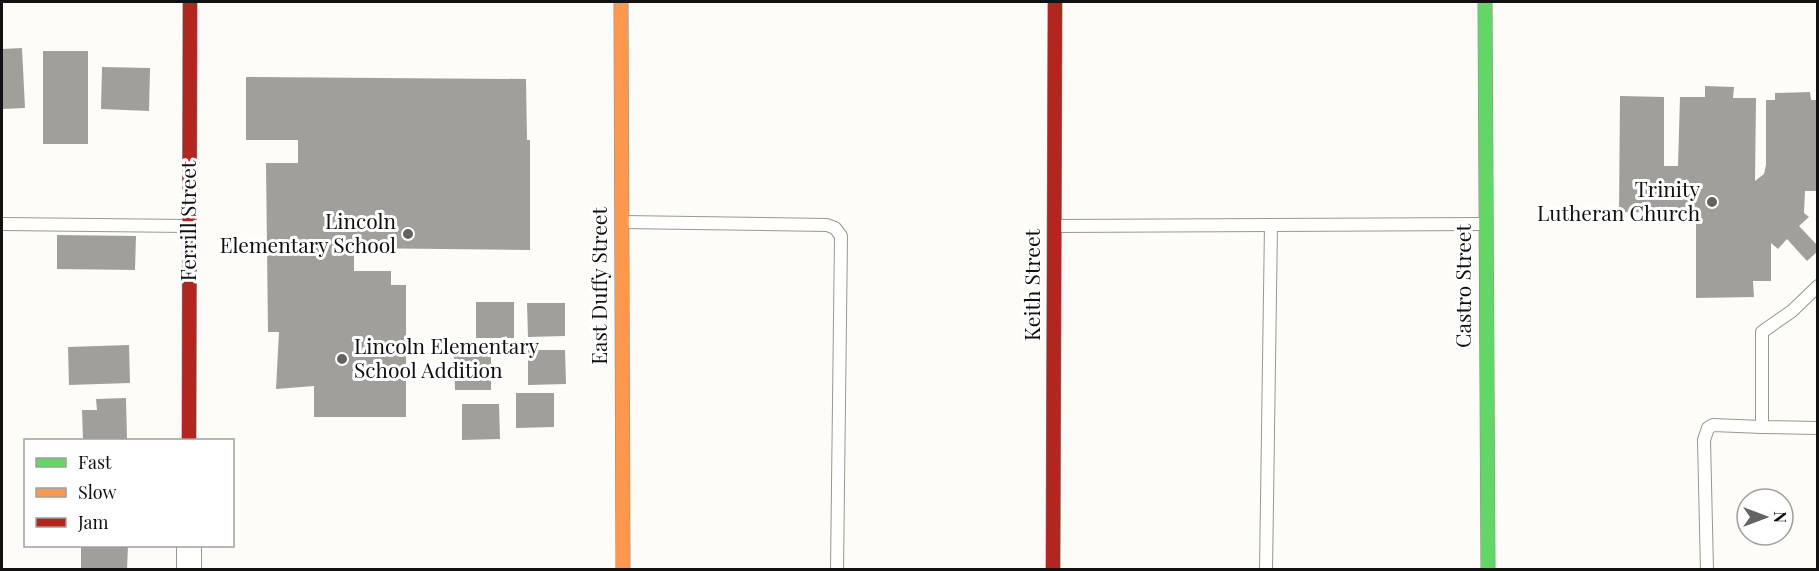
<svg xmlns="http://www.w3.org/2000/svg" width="1819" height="571" font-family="'Playfair Display',serif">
<rect width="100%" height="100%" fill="#fdfcf7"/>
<g fill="#a19f9c">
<path d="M22,48L25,108L2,109V49Z"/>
<rect x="43" y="51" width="45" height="93"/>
<path d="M102,67L150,68L149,111L101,109Z"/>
<path d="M246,77L526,79L527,140H530V250L354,248V271H391V285H406V417H314V386L276,389L279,332H268L266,163H298V140H246Z"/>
<path d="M1705,86L1734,87L1733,98H1756L1755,181L1764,174L1766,165V100H1775V93L1810,92L1811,100H1818V191H1805L1804,213L1809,217L1799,226L1818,246V251L1807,261L1787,239L1778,249L1771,243V281H1753L1754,297L1696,298V213L1619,212L1620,96L1664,97V166H1678L1680,97H1705Z"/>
<path d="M57,235L136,236L135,270L57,269Z"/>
<rect x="476" y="302" width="38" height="36"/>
<path d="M527,303H565V336L528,337Z"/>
<path d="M129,345L130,383L69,385L68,347Z"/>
<path d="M528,350H565L566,384L528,385Z"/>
<path d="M454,355H491V390H455Z"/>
<path d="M516,393H554V427L516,428Z"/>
<path d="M126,398L127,440H83L82,410H97L96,399Z"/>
<path d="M462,404H499L500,439L462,440Z"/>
<path d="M81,546H128L127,570H81Z"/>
</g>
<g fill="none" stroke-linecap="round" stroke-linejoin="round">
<g stroke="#979795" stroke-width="14">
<g id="lane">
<path d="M623,222L827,225L835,228L841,236L837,570"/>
<path d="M2,224L188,226"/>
<path d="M1054,226L1484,224"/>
<path d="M1818,286L1792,311L1762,332V427L1818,428"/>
<path d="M1266,570L1271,225"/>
<path d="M1707,570L1704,440L1708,428L1713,425L1762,427"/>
</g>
</g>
<g stroke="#979795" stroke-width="26">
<path id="street" d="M189,546V570"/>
</g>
<g stroke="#8e8d8b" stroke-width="15">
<path id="fast" d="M1485,2L1488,570"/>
</g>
<g stroke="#8e8d8b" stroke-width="15">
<path id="slow" d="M621,2L623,570"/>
</g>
<g stroke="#8e8d8b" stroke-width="15">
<g id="jam">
<path d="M189,440L190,2"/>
<path d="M1053,570L1055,2"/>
</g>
</g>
<use href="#lane" stroke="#fffffe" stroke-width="12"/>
<use href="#street" stroke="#fffffe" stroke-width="24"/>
<use href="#fast" stroke="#63d668" stroke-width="14"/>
<use href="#slow" stroke="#ff974d" stroke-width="14"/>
<use href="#jam" stroke="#b3261e" stroke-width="14"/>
</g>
<g fill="#646362" stroke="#fff" stroke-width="2">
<circle cx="1712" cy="202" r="6"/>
<circle cx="408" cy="234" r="6"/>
<circle cx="342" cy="359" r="6"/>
</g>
<g text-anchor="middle" stroke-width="6" stroke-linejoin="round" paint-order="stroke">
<g font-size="21" fill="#111" stroke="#fff" text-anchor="end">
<text x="1700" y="197">Trinity<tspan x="1700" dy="24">Lutheran Church</tspan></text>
<text x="396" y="229">Lincoln<tspan x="396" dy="24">Elementary School</tspan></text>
<text x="354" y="354" text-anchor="start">Lincoln Elementary<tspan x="354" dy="24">School Addition</tspan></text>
</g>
<g font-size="21" fill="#111" stroke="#fff">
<text transform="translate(189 221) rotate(-90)" y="7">Ferrill Street</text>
<text transform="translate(1033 285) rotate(-90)" y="7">Keith Street</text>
<text transform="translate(600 286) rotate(-90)" y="7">East Duffy Street</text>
<text transform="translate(1464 286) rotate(-90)" y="7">Castro Street</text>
</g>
</g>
<rect width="1819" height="571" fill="none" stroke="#111111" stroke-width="6"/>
<rect x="24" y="439" width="210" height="108" fill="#ffffff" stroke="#a0a0a0" stroke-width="1.5"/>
<rect x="36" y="458" width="30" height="9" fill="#63d668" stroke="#a0a0a0" stroke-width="1.5"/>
<text x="78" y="469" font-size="18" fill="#111111">Fast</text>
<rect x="36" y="488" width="30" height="9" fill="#ff974d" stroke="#a0a0a0" stroke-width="1.5"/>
<text x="78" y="499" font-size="18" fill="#111111">Slow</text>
<rect x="36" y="518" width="30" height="9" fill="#b3261e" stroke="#a0a0a0" stroke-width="1.5"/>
<text x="78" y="529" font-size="18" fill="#111111">Jam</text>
<g transform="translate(1765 517) rotate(90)"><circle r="28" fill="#ffffff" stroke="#a0a0a0" stroke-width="1.5"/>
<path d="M0-4.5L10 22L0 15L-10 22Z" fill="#646362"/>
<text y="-9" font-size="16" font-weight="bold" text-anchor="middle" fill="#111111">N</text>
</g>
</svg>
